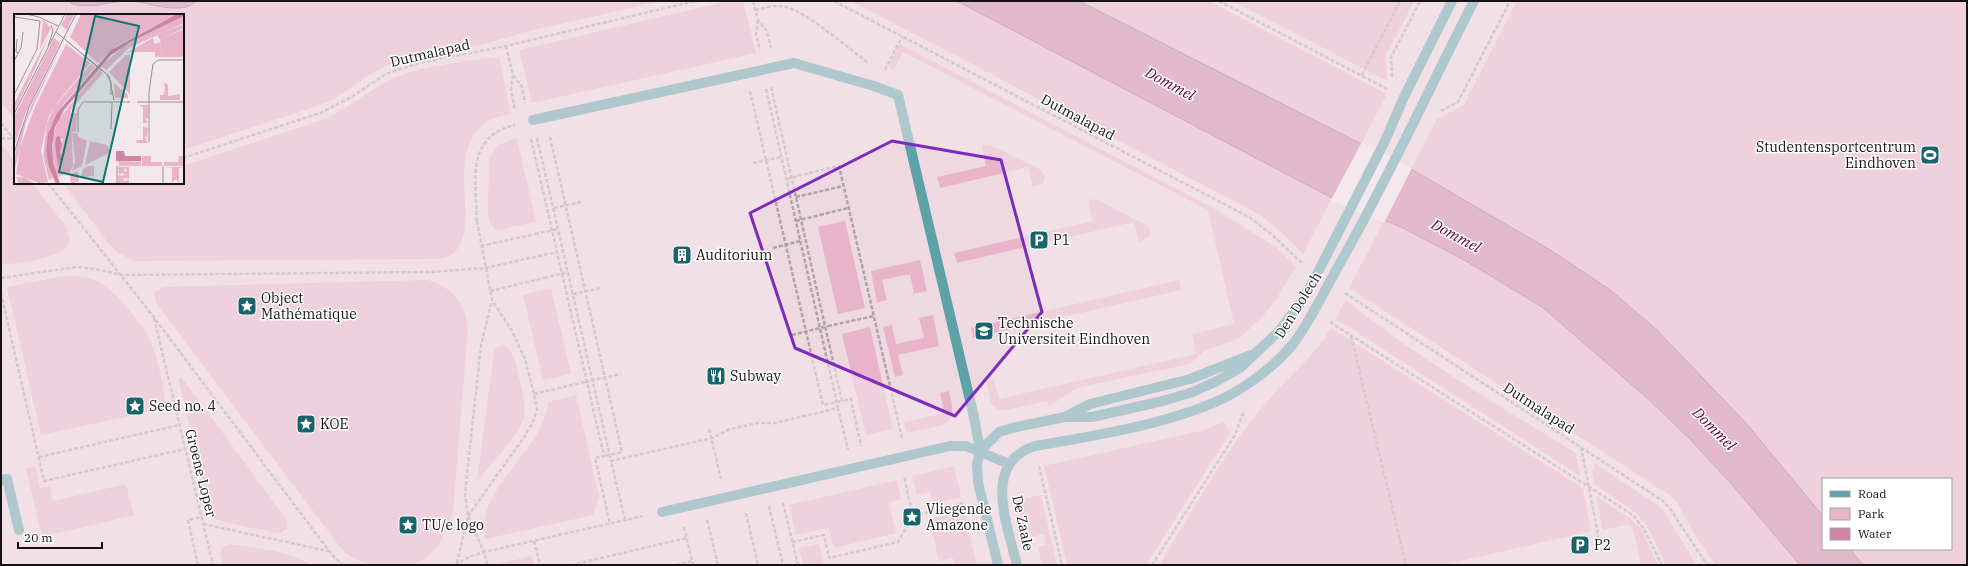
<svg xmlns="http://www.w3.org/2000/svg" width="1968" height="566" font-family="'IBM Plex Serif',serif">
<rect width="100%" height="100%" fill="#f4e8ec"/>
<path fill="#eed9e1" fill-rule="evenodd" d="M1,1H1967V565H1ZM15,15H183V183H15ZM1823,479H1951V549H1823Z"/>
<g fill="#e9b4ca">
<path d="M1,1H71L72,4C99,10 119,0 143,2C155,3 164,9 177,8C184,8 191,6 197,1H661L530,31L484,44L456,48L394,62L372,73L334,99L317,106L183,150V15H15V120L1,101Z"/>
<path d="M728,1H743L756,53L532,103L519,50Z"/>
<path d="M851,1H957L1332,198L1303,254C1288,237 1272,223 1253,211Z"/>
<path d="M1079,1H1209L1387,94L1361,144Z"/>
<path d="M1232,1H1414L1386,56L1387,81Z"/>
<path d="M1517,1H1967V565H1863L1850,549H1951V479H1823V516L1746,423L1656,329L1609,289L1411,169L1437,119L1464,105Z"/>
<path d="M900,44L1213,208L1276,247L1296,267L1275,301L1263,316L1240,338L1204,351L1190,364L1080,387L1071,391L1049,407L1047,401L1007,410L997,409L991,403L986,381L994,379L999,399L1196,354L1192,334L1234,324L1208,210L903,52L893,71L889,67Z"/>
<path d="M499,57L511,114C503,116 493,117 485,123C444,154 481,226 455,252C450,258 441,258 435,259L135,261L118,253L110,245L63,183H183V166L322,120C346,110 365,93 388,81C418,66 466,61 499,57Z"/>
<path d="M517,138L536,222L496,230L489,221L488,209L489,159L498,145Z"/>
<path d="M987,145L997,148L1041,170L1045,177L1043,183L1033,187L1028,167L940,188L937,177L986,166L982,146Z"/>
<path d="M1,146H3L15,161V183H32L66,226L70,240C68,244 67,248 63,250C49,260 18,263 1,265Z"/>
<path d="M1094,199L1098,200L1148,226L1150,233V236L1139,242L1134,222L957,263L954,253L1093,221L1088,201Z"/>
<path d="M845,221L865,308L838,314L818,227Z"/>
<path d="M1384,221L1405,229L1466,261L1542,307L1646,397L1690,439L1734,487L1800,565H1716L1698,540L1676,501L1671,496L1349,288Z"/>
<path d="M920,260L927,291L914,294L910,274L882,280L887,300L877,303L871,271Z"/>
<path d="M64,276C75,276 86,276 97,281C115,290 143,324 151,342C159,363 163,386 167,408L41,435L7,287Z"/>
<path d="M428,280C455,289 464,302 468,328L453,510C448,532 434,562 408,565C402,566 396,565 390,565C368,565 361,564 344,552L156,303L154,292L163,287Z"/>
<path d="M1179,280L1181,290L973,338L971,328Z"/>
<path d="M551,288L571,374L543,380L523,295Z"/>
<path d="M1345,300C1417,357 1497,405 1576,453L1580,476L1336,319Z"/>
<path d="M933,315L939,346L898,355L903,375L895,377L883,327L892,325L896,344L924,338L919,318Z"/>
<path d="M870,327L893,429L866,435L842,334Z"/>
<path d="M1331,328L1583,488L1591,531L1443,565H1159C1191,513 1221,457 1260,410C1283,381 1313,359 1331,328Z"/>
<path d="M502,345C512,348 515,360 517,369C520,384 527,402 524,417C521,433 488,467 477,481L494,352L497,347Z"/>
<path d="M179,378H182L285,517L288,524L287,529L280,533L272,532L219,521L213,517L209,509L179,382Z"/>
<path d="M949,391C952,404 957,417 943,425L907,433L904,422L944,413L940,393Z"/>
<path d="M576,395L599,496L593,515L485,539C474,488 544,452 548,402Z"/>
<path d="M1224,422L1230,433L1146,565H1067L1044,466L1204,430Z"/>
<path d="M1595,463L1663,509L1696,565H1666L1647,526L1636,513L1594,484L1592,472Z"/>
<path d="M954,466L961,497L933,504L930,492L917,495L912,476Z"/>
<path d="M35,467L40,488L50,486L53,501L126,484L134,515L42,537L26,469Z"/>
<path d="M897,480L901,499L889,502L896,533L834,548L829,528L796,535L789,505Z"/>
<path d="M1041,495L1057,565H1042L1038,547L1046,545L1044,534L1030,537L1022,530L1015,501Z"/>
<path d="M1596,496L1630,518L1642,530L1658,565H1641L1633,529L1629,524L1603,530Z"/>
<path d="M964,511L977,565H955L953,558L939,561L929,519Z"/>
<path d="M229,544C257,548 287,550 311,565H223L220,553L223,547Z"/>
<path d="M819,544L824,565H803L799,548Z"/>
<path d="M532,556L534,565H492Z"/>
</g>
<g fill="#cd84a5" stroke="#96627a">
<path d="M71,1H197C179,17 149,1 128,1C106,2 96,9 72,4Z"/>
<path d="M957,1H1079L1411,169L1552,251L1609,289L1656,329L1746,423L1823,516V549H1850L1863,565H1800L1734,487L1690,439L1646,397L1542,307L1466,261L1405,229L1332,198Z"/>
</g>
<path fill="#f4e8ec" d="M1362,142L1412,168L1384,223L1331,200Z"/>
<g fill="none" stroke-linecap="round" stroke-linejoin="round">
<g stroke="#ada4a7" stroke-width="2.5" stroke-dasharray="4 2" stroke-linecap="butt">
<path d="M753,1L758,20L767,31L771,48"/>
<path d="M834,1L1249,217L1270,233L1302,263"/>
<path d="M1219,1L1387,89"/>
<path d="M755,10C765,8 776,4 786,7C805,11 850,49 868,63"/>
<path d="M758,20L756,34L760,50"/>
<path d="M506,46L513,75L522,87L525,103"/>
<path d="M885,70L902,37"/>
<path d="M513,75L511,90L515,110"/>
<path d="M1362,75L1400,1"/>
<path d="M1392,77L1391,57L1420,1"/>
<path d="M771,87L842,401L851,399L861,446"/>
<path d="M750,91L823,405L842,401"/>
<path d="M1441,111L1458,102L1510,1"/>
<path d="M1,123L15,141"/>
<path d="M550,137L622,452L604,456"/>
<path d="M1,138L13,139"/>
<path d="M531,139L604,456L595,458L610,524"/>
<path d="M183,158L320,113L353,96L386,74L419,63L506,46L695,1"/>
<path d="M809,173L839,166L902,438"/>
<path d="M48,183L153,316L329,551L342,565"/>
<path d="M796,197L843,186"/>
<path d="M820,215L848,208"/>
<path d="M481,246L535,234"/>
<path d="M1,278L76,267L96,269L121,275L431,272L485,268L557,252"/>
<path d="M490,291L544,278"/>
<path d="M1,293L44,481L185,449"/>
<path d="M1345,293L1663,501L1671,510L1707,565"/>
<path d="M154,318L213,565"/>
<path d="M1330,322L1633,515L1644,529L1662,565"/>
<path d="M828,326L874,316"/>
<path d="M1351,336L1406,565"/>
<path d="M534,394L585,382"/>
<path d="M709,429L721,479"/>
<path d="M1581,447L1598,534V552"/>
<path d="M39,457L179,425"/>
<path d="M1039,466L1062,565"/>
<path d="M783,503L798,565"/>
<path d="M769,506L783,565"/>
<path d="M746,513L758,565"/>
<path d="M913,516L963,503"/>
<path d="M625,520L611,461L712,438L730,429L758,423H775L838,408L848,450"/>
<path d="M707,520L718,565"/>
<path d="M203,524L328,551"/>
<path d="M684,527L693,565"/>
<path d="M534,541L540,565"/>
<path d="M792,542L824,535L829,558L898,542L913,516L904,476"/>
<path d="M457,563L468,516L522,440L532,424L537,410L534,394L525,359L512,331L492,300L477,221"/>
<path d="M198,565L188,520L202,517"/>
<path d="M455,565L469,557L484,552L643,516"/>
<path d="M487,565L484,552L468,516L465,494L481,345L492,301"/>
<path d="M571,565L687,538"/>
<path d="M676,565L692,561"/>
<path d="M1152,565L1235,435L1244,411"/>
</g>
<g stroke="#5ca2a8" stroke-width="10">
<path d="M874,86L898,95L974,417L980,451L977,464L978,482L998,565"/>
<path d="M1065,417L1090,404L1190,379L1251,355"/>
<path d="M980,451L999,432L1012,428L1065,417H1092L1163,401L1193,392L1217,381L1240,368L1278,332L1302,301L1317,274L1384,143L1404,97L1452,1"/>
<path d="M1,480L7,479L19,530"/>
<path d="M662,512L950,446H966L1009,464"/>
<path d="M1017,565C1008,526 981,463 1035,446C1094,436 1170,424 1224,398C1248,386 1276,365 1293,344C1311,320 1324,291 1339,265C1388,179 1429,89 1474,1"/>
</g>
<g stroke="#ada4a7" stroke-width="2.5" stroke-dasharray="4 2" stroke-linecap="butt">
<path d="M766,89L838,408"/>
<path d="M537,138L611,461"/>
<path d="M753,163L781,157"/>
<path d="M787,179L809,173"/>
<path d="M554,208L581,202"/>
<path d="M477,221C476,182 465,136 515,125"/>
<path d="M796,221L820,215"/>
<path d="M535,234L558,229"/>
<path d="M773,248L800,241"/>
<path d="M544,278L568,272"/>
<path d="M573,294L601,288"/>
<path d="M792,335L828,326"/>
<path d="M585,382L621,374"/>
</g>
<path stroke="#5ca2a8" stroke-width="10" d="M533,120L794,63L874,86"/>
</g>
<path d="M0 0H1968V566H0ZM892,141L1001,160L1042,312L955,416L795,348L750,213Z" fill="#f4e8ec" fill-opacity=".55" fill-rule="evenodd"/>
<path fill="none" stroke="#7b2cbf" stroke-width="3" stroke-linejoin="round" d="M892,141L1001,160L1042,312L955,416L795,348L750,213Z"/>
<defs>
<g id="stadium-square" transform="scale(1)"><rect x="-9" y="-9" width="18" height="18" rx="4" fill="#17656b" stroke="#fff"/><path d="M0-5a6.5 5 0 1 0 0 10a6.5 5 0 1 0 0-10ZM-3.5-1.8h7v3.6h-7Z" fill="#fff"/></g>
<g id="parking-square" transform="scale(1)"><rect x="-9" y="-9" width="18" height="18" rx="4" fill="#17656b" stroke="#fff"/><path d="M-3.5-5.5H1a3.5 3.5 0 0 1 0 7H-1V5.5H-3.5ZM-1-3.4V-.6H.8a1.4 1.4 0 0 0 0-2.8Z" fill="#fff"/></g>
<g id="building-square" transform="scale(1)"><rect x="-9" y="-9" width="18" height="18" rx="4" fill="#17656b" stroke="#fff"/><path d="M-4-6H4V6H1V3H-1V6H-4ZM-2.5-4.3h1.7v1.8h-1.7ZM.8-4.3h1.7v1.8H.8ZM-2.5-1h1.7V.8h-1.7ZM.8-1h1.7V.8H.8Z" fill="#fff"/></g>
<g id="sight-square" transform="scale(1)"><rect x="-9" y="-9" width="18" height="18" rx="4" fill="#17656b" stroke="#fff"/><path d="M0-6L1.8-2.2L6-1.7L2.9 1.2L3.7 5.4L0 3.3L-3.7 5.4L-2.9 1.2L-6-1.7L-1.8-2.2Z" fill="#fff"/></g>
<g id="university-square" transform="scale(1)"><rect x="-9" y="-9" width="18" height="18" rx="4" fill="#17656b" stroke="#fff"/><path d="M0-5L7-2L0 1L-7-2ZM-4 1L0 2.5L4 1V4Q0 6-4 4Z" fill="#fff"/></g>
<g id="restaurant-square" transform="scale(1)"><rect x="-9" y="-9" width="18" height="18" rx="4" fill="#17656b" stroke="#fff"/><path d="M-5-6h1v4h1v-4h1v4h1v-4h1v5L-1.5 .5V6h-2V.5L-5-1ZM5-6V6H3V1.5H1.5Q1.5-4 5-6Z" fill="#fff"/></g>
</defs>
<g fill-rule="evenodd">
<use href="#stadium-square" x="1930" y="155"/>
<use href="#parking-square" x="1039" y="240"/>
<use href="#building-square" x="682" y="255"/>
<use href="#sight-square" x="247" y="306"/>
<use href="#university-square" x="984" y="331"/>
<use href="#restaurant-square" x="716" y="376"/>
<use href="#sight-square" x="135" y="406"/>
<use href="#sight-square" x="306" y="424"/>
<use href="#sight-square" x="912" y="517"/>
<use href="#sight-square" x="408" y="525"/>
<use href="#parking-square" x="1580" y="545"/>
</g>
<g text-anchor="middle" stroke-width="3" stroke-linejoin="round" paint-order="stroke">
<g font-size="14" fill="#161314" stroke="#fff">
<text transform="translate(430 53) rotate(-13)" y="5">Dutmalapad</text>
<text transform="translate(1078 117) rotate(28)" y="5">Dutmalapad</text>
<text transform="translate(1298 305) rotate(-58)" y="5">Den Dolech</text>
<text transform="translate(1539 408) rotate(33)" y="5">Dutmalapad</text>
<text transform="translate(201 473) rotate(76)" y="5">Groene Loper</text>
<text transform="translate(1023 523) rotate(78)" y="5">De Zaale</text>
</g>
<g font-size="14" fill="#161314" stroke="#fff" text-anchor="start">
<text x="1916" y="152" text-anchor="end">Studentensportcentrum<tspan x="1916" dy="16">Eindhoven</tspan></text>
<text x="1053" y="245">P1</text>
<text x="696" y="260">Auditorium</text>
<text x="261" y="303">Object<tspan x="261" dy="16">Mathématique</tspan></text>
<text x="998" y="328">Technische<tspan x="998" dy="16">Universiteit Eindhoven</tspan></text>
<text x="730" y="381">Subway</text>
<text x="149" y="411">Seed no. 4</text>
<text x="320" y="429">KOE</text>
<text x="926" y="514">Vliegende<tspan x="926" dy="16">Amazone</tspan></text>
<text x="422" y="530">TU/e logo</text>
<text x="1594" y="550">P2</text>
</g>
<g font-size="15" font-style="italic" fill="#5c0038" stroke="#fff">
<text transform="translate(1170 84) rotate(28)" y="5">Dommel</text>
<text transform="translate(1456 236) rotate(28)" y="5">Dommel</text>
<text transform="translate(1714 429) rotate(45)" y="5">Dommel</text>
</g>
</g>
<g transform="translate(14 14)">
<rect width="170" height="170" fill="#f4e8ec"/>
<path d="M53,0H60L53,16L47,11ZM67,0H163L101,33L84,49L56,23ZM170,2V9L115,34L92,56L87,52L110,32ZM29,6L37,14L26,35ZM170,10V14L146,26L143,21ZM170,15V43H149L146,26ZM35,21L20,57L0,98V90ZM40,24L46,29L12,98L0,133V103ZM139,24L141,30L146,28L149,43H141V38H116L113,40L116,37L110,40ZM48,30L12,108L0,159V145L6,119L18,90ZM52,30L76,49L43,89L34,104L27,137L34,168L25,169L2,160L6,134L20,95ZM112,41H116V80L95,58ZM77,50L81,53L49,91L36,114L32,136L39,164L35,166L29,142L33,109L41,92ZM85,56L89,59L57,95L59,152L56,158L35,167L47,161L43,162L38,143L39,123L44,106ZM42,123L49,125L46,137L48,144L47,148L41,130ZM150,68L154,71V82L166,80V86H146V81H149L151,76ZM100,69L114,81V84H101ZM124,91H134V105L131,104L134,109H129V93ZM58,99H63L62,118H58ZM129,112L134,114L133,126L132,122L131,123L134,129H123L122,126H129ZM58,119H63L65,123L73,127L68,152L58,157L61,148ZM76,127L93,131L97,138L71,151ZM128,142H137V148H148V152H128ZM165,142H169L170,152H150V148H164ZM104,147L127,148V152H105ZM74,152H80V162L67,163L69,155ZM104,153H111L110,158L113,157L111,153H115V165L110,164L109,167L115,166V170H104V161L110,162V159L105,160ZM150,153H170L165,154V170L163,166H160L158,170V154ZM64,157L65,167L57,170L56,160ZM2,163H10L22,170H5Z" fill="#e9b4ca" fill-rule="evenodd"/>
<path d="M163,0H170V2L115,29L97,41L50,96L41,113L38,131L39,148L46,170H42L34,150L32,136L34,120L43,99L97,36ZM46,122L48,131L46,137L48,144L44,152L41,130L42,123ZM102,137H110L111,142H127V147H102Z" fill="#cd84a5"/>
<path fill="none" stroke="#9b9396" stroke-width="1" d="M12,0L25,3L44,12M42,18L95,62L100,86M3,25L2,38L4,39M53,27L88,57M34,32L39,17L37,11M0,47L7,34L9,18M93,61L97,68V81M0,81L23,35L26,7L1,3M123,88H170M0,100L51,0M97,115L98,89M64,118V96L69,88H116M135,128V78L139,50L144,46H170M0,139L15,93L62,0M103,170V152M149,170V152"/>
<path fill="#0f766e" fill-opacity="0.15" stroke="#0f766e" stroke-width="2" d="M81,2L125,12L89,168L45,158Z"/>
<rect width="170" height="170" fill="none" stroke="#161314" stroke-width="2"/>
</g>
<rect width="1968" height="566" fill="none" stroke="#161314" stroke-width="4"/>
<rect x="1822" y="478" width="130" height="72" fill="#ffffff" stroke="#a2a1a1"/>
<rect x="1830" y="491" width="20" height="6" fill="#5ca2a8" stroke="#a2a1a1"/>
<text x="1858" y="498" font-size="12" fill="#161314">Road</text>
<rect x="1830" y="508" width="20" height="12" fill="#e9b4ca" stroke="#a2a1a1"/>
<text x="1858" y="518" font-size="12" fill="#161314">Park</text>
<rect x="1830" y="528" width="20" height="12" fill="#cd84a5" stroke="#a2a1a1"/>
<text x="1858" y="538" font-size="12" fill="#161314">Water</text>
<path d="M18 542v6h84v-6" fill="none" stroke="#161314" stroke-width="2"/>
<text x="24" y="542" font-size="12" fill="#161314" stroke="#ffffff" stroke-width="3" paint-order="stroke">20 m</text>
</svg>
